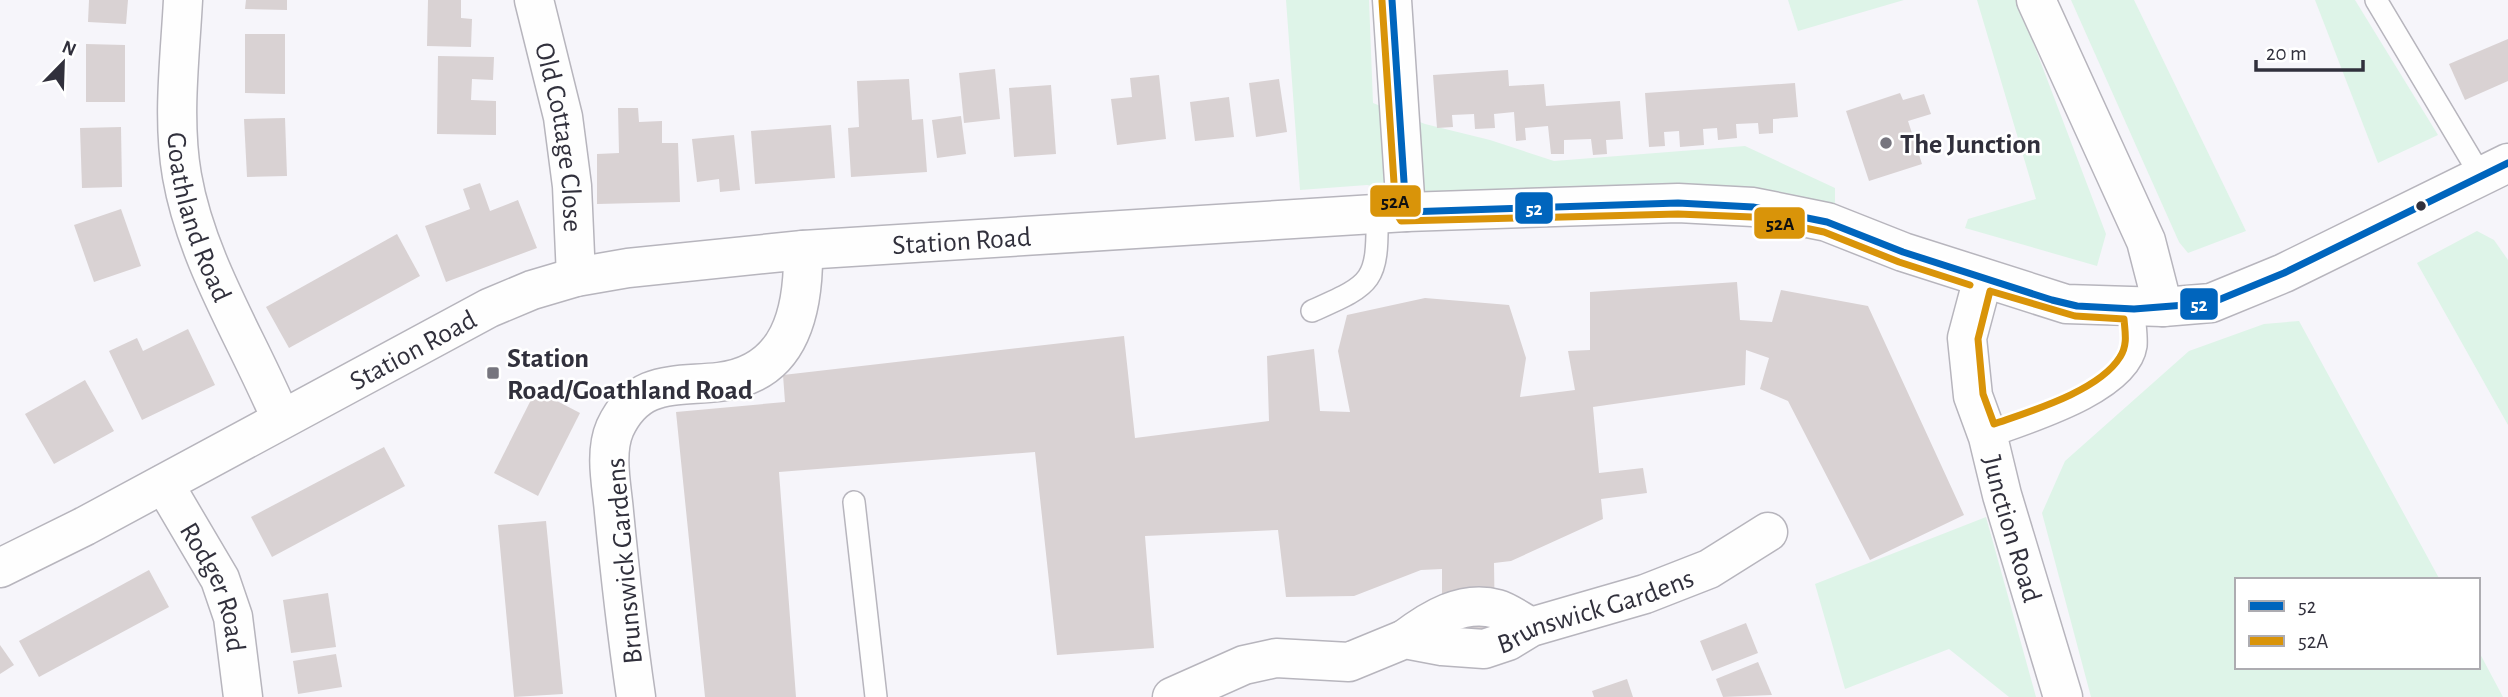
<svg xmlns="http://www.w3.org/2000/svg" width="2508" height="697" font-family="'Alegreya Sans',sans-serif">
<rect width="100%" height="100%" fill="#f6f5fa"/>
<g fill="#def4e8">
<path d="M1286,0H1369L1373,103L1425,124L1490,140L1554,161L1745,146L1835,188V207L1719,185L1462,194L1405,192L1367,185L1300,190Z"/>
<path d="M1788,0H1904L1798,31Z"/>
<path d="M1977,0H2017L2106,234L2097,266L1965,228L1968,219L2036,199Z"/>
<path d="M2071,0H2134L2246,231L2188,253L2179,242Z"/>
<path d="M2315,0H2355L2438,135L2378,163Z"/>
<path d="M2477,231L2494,240L2508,260V425L2417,263Z"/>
<path d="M2299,321L2440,580H2237V667H2478V650L2503,697H2091L2042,513L2065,461L2189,351L2264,324Z"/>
<path d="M1986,517L2036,697H2009L1949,649L1845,689L1815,584Z"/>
</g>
<g fill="#d9d2d3">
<path d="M89,0H128L126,24L88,22Z"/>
<path d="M246,0H287V10L245,9Z"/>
<path d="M428,0H461V18L472,19L471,47L427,46Z"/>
<path d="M245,34H285V94L245,93Z"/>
<path d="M2508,39V81L2465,100L2449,64Z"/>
<path d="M86,44L125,45V102H86Z"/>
<path d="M438,56L494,57L493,80L472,79L471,100L496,101V135L437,134Z"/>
<path d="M995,69L1000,119L964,123L959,73Z"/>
<path d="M1508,70L1509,86L1544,84L1546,106L1620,101L1623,139L1606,140L1607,154L1593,155L1591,139L1564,140V154H1551L1548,126L1525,128L1526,140L1516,141L1514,112L1494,114L1495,128L1475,129L1474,114L1452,115L1453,127L1437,128L1433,75Z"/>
<path d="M1159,75L1166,139L1117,145L1111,99L1132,97L1130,78Z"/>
<path d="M909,79L912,120L923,119L927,172L851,177L848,128L859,127L857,81Z"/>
<path d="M1279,79L1287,132L1256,137L1249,83Z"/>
<path d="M1795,83L1798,117L1773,119V133L1759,134L1758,123L1736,124L1737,138L1718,140L1717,128L1703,129L1704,145L1680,147L1679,131L1664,132L1665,146L1649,147L1645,93Z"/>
<path d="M1051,85L1056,154L1014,157L1009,88Z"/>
<path d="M1900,93L1903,100L1924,94L1931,114L1908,121L1922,164L1869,181L1846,111Z"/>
<path d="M1229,97L1234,137L1195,141L1190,102Z"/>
<path d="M618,108H638L639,122L662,121V143H678L680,202L597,204V154L619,153Z"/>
<path d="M961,116L966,154L937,158L932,120Z"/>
<path d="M285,118L287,176L247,177L244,119Z"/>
<path d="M831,125L835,178L755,184L751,131Z"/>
<path d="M121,127L122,187L82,188L80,128Z"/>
<path d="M734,135L740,190L720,192L719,179L697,182L692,139Z"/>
<path d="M480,183L490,211L518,200L537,248L446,282L425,226L470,209L463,189Z"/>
<path d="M121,209L141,266L94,282L74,225Z"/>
<path d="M397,234L420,276L289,348L266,307Z"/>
<path d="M1737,282L1740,320L1772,322L1781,290L1868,306L1964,515L1870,560L1788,401L1760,389L1769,358L1746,350L1745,385L1593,407L1599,473L1643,468L1647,493L1601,499L1603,519L1511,561L1494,563L1495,631L1442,628V569L1421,570L1354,596L1286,597L1278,530L1145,536L1154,648L1057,655L1035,452L779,472L796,697H705L676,412L785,402L783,375L1124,336L1135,438L1269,421L1267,356L1314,349L1320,411L1350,412L1338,351L1347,315L1425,298L1509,305L1526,358L1520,397L1575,390L1568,351L1590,350V292Z"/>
<path d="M188,329L215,385L142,420L109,351L137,338L143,351Z"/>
<path d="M85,380L114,431L54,464L25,414Z"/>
<path d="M536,390L580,413L538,496L494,473Z"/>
<path d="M384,447L405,486L272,557L251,517Z"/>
<path d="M546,521L563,694L514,697L498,525Z"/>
<path d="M149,570L169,607L39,677L19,641Z"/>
<path d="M328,593L336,647L291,653L283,600Z"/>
<path d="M1746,623L1758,653L1712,671L1700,641Z"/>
<path d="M0,645L14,665L0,674Z"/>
<path d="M336,654L342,687L298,694L293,661Z"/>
<path d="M1758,662L1772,695L1723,697L1716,679Z"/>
<path d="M1627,679L1633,697H1594L1592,691Z"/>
</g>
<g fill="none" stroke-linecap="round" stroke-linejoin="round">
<g stroke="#b7b5bd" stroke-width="24">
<g id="lane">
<path d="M2376,0L2481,176"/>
<path d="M1312,311C1372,284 1378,283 1377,215"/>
<path d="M1988,437C2026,423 2129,393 2136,346C2137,335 2134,320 2134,309"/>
<path d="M854,502L876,697"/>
</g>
</g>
<g stroke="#b7b5bd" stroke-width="41">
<g id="street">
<path id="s1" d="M183,0C180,58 172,119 182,176C197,262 248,340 281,419"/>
<path id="s2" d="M534,0L563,117L572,186L576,277"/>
<path d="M1392,0L1406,212"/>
<path d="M2036,0L2146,241L2163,307"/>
<path id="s3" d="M1983,278L1967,338L1973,396L1988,437L2002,495L2063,697"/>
<path id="s4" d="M164,484L220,579L233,617L243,697"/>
<path d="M1405,639C1430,620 1463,599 1497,609C1508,612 1521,622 1531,627"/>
<path d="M636,697C627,635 620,574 614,512C612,487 604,453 615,428C638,379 674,387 719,382C791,374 804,310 803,250"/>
<path id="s5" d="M1172,697L1244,665L1276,658L1349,662L1405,639L1442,646L1484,649L1508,641L1531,627L1645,594L1709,569L1768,532"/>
</g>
</g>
<g stroke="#b7b5bd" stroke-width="41">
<g id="secondary">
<path id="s6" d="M0,568L85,526L489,308L532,290L576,277L628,268L803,250L1406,212L1678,203L1753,207L1827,222L1903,252L2066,304L2163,307L2211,303L2284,273L2508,163"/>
</g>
</g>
<use href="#lane" stroke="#fefefe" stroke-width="21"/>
<use href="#street" stroke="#fefefe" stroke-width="38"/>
<use href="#secondary" stroke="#fefefe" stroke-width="38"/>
<g stroke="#fff" stroke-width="12">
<path id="bus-1" d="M1392,0L1406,212L1678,203L1753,207L1827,222L1903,252L2052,300L2077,306L2134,309L2211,303L2284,273L2508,163"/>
</g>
<g stroke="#fff" stroke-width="12">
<g id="bus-2">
<path d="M1382,1L1396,213L1401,221L1678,214L1752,217L1824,232L1899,262L1970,285"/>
<path d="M1990,291L2075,316L2124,319C2125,332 2128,345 2120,357C2099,391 2031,411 1994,424L1983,394L1978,339Z"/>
</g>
</g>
<use href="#bus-1" stroke="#0065bd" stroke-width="7"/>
<use href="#bus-2" stroke="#d99409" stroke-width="7"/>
</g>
<g fill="#76757e" stroke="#fff" stroke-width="2.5">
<circle cx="1886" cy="143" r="7"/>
<rect x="486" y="366" width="14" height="14" rx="3.5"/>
</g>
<circle fill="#31303c" stroke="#fff" stroke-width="2.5" cx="2421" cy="206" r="6"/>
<g text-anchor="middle" stroke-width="5" stroke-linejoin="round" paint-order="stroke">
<g font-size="28" fill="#31303c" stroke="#fff">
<text dy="10" stroke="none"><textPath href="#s2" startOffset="140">Old Cottage Close</textPath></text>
<text dy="10" stroke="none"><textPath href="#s1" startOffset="220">Goathland Road</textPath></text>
<text dy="10" stroke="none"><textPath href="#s6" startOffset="1034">Station Road</textPath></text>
<text dy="10" stroke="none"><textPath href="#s6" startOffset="467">Station Road</textPath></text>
<text dy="10" stroke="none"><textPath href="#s3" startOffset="259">Junction Road</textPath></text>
<text transform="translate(623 561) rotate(-95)" y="10">Brunswick Gardens</text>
<text dy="10" stroke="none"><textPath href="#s4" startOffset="116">Rodger Road</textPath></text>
<text dy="10" stroke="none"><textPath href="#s5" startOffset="443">Brunswick Gardens</textPath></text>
</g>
<g font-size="28" font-weight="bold" fill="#31303c" stroke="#fff" text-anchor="start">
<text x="1900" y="153">The Junction</text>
<text x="507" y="367">Station<tspan x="507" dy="32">Road/Goathland Road</tspan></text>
</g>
</g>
<g stroke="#fff" stroke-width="2.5">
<rect x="1369" y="184" width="53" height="34" rx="7" fill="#d99409"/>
<rect x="1514" y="191" width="40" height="34" rx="7" fill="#0065bd"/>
<rect x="1753" y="206" width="53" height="34" rx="7" fill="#d99409"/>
<rect x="2179" y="287" width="40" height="34" rx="7" fill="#0065bd"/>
</g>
<g font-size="19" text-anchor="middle" font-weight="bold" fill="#fff">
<text x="1534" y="215">52</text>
<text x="2199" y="311">52</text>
</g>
<g font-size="19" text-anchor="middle" font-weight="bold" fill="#111">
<text x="1395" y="208">52A</text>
<text x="1780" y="230">52A</text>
</g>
<rect x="2235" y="578" width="245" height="91" fill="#ffffff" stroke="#adacb1" stroke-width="2"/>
<rect x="2249" y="601" width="35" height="10" fill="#0065bd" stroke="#adacb1" stroke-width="2"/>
<text x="2298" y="613" font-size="21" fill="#31303c">52</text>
<rect x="2249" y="636" width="35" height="10" fill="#d99409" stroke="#adacb1" stroke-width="2"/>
<text x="2298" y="648" font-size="21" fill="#31303c">52A</text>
<g transform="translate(63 63) rotate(23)" stroke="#ffffff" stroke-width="5" paint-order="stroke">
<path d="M0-5L12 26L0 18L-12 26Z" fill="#31303c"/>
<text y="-10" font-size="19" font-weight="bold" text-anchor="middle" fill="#31303c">N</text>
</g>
<path d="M2256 60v10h107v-10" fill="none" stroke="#31303c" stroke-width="3.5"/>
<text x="2266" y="60" font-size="21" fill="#31303c" stroke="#ffffff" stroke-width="5" paint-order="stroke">20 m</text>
</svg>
